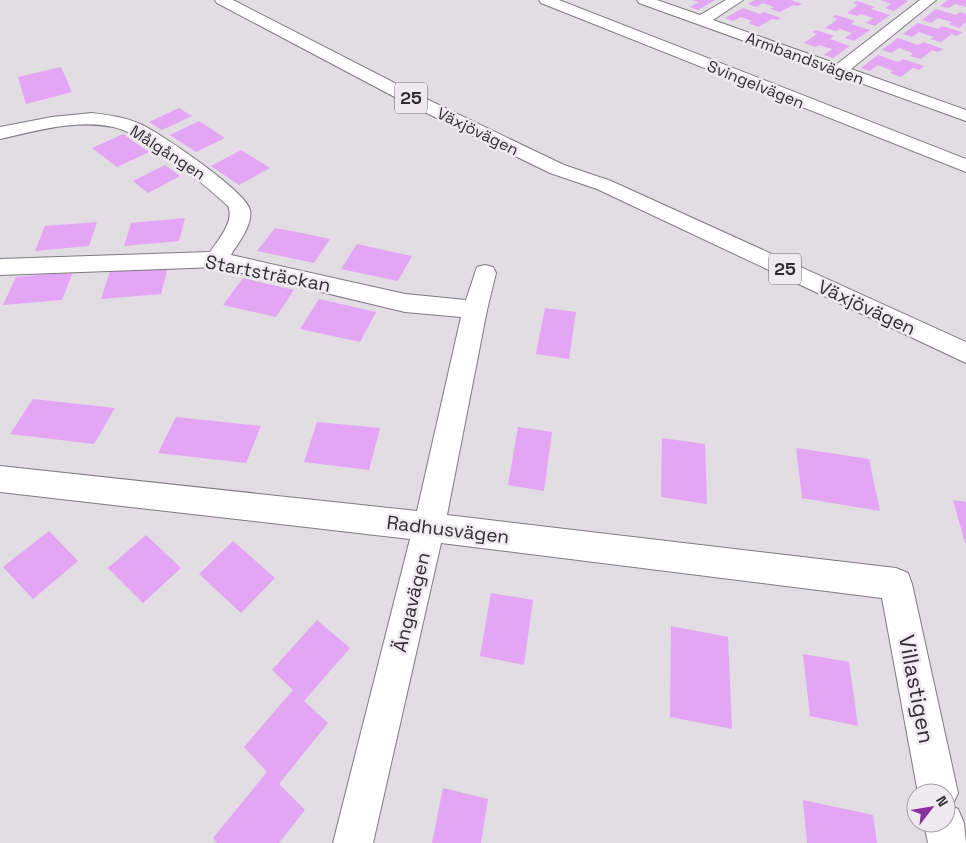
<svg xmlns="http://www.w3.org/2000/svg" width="966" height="843" font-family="'Space Grotesk',sans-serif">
<rect width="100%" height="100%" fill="#e1dde3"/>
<g fill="#e4a5f4">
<path d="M692,0H715L698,10L690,7L699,2Z"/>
<path d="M755,0H791L802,4L798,6L793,5L780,12L770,9L774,7L763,3L756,7L748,4Z"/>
<path d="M881,0H905L908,1L894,11L885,8L891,4Z"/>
<path d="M948,0H966V7L955,4L949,8L940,6Z"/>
<path d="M857,1L875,7L871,9L890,15L875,26L866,23L873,18L861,14L857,16L847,13L858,5L853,3Z"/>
<path d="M743,8L760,14L764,12L781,18L777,20L772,19L758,27L748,23L752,21L741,17L733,21L725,18Z"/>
<path d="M936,9L956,15L960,12L966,14V22L959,28L949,24L952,22L938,18L931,23L922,20Z"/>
<path d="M836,15L855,21L851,24L870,30L854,41L845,38L852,33L840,29L836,31L825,28L838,19L832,17Z"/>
<path d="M918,23L938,29L942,26L962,32L957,36L952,34L941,42L930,39L934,37L919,32L912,37L903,34Z"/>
<path d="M816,30L834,36L830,39L850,46L833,58L824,55L832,49L819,45L815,47L804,43L817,34L812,32Z"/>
<path d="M898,38L918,45L923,42L943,49L938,52L932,50L921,59L910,56L913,53L899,48L891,53L882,50Z"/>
<path d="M878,55L898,62L903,59L924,66L919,70L913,68L901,77L890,73L893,71L878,65L870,71L861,68Z"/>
<path d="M61,67L72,92L26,104L18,77Z"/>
<path d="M179,108L192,116L162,130L149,122Z"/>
<path d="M199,121L225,138L196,152L170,135Z"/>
<path d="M123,134L149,152L117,167L92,148Z"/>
<path d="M241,150L270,168L239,185L211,166Z"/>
<path d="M165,165L180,176L148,193L133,181Z"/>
<path d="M185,218L179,241L124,246L131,223Z"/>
<path d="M97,222L89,246L35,251L45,226Z"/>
<path d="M275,228L302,233L330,239L314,263L257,251Z"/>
<path d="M357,244L384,250L412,256L398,281L341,269Z"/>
<path d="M168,267L161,294L101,299L110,271Z"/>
<path d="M73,272L62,300L3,305L16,277Z"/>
<path d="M243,278L268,284L294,290L276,317L223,305Z"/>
<path d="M319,299L376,312L360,342L300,329Z"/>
<path d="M545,308L576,312L569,359L536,354Z"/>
<path d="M33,399L115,408L94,444L10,434Z"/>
<path d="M176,417L261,426L246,463L158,453Z"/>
<path d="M317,422L380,428L369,470L304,462Z"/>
<path d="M518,427L552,432L544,491L508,485Z"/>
<path d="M662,438L705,444L707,504L661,497Z"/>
<path d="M796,448L869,459L880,511L802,498Z"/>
<path d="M953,500L966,502V543H965Z"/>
<path d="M49,531L78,561L33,599L3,567Z"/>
<path d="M146,535L181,568L143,603L108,568Z"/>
<path d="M233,541L275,578L241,613L199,574Z"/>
<path d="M491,593L533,600L524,665L480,656Z"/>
<path d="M317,620L350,648L304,701L328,723L279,784L305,810L279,843H217L213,838L267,772L244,747L293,690L272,670Z"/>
<path d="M671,626L728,637L732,729L670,717Z"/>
<path d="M803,654L849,662L858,726L810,716Z"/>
<path d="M443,788L488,799L481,843H432Z"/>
<path d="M803,800L873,815L877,843H807Z"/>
</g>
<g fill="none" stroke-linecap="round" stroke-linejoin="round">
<g stroke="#7f7a80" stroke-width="2">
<g id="minor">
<path d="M539,0H559L966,159V172L541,3Z"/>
<path d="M637,0H657L700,15L726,0H743L713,20L837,64L920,0H936L851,69L966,110V121L639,3Z"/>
<path d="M92,113C108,115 125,117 140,124C159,132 247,192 250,210C253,225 238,243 231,255L405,294L466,300L477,267L485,265L493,267L496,273L487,310L447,515L896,568L908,573L912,584L958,793L952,806L958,809L964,823L966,843H928L924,823H946V793H918L882,598L441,543L373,843H333L410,539L0,492V466L417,511L461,317L405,312L217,267L0,275V259L210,252C218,240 235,221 228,206C204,184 144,133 113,127C75,119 37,131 0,139V127L52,117Z"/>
</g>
</g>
<g stroke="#7f7a80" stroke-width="2">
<path id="highway" d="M215,0H233L418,95L564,165L611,181L966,342V363L597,189L550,173L406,103L217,3Z"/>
</g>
<use href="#minor" fill="#fff" fill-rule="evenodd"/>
<use href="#highway" fill="#fff" fill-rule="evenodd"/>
</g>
<g text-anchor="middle" stroke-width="5" stroke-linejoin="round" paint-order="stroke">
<g font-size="16" fill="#2f2e30" stroke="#efeaf0">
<text transform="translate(805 58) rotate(20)" y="6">Armbandsvägen</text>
<text transform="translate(756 84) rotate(22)" y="6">Svingelvägen</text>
<text transform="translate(478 131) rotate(26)" y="6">Växjövägen</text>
<text transform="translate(168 152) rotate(33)" y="6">Målgången</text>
</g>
<g fill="#efeaf0" stroke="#69666a" stroke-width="1">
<rect x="395" y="82.5" width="32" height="31" rx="4"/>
<rect x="769" y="253.5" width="32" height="31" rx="4"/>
</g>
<g font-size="18" font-weight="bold" fill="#2f2e30">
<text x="411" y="104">25</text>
<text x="785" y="275">25</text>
</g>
<g font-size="19" fill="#2f2e30" stroke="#efeaf0">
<text transform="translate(268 273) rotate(11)" y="7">Startsträckan</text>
<text transform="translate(867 307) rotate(25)" y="7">Växjövägen</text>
<text transform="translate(448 529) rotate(7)" y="7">Radhusvägen</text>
<text transform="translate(411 602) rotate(-76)" y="7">Ängavägen</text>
</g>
<g font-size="22" fill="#2f2e30" stroke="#efeaf0">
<text transform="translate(917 689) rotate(79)" y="8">Villastigen</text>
</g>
</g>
<g transform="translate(931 808) rotate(59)"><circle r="24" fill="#efeaf0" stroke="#a29fa3"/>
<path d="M0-4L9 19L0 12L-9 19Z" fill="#89319e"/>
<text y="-8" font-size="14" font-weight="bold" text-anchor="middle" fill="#2f2e30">N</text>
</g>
</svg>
